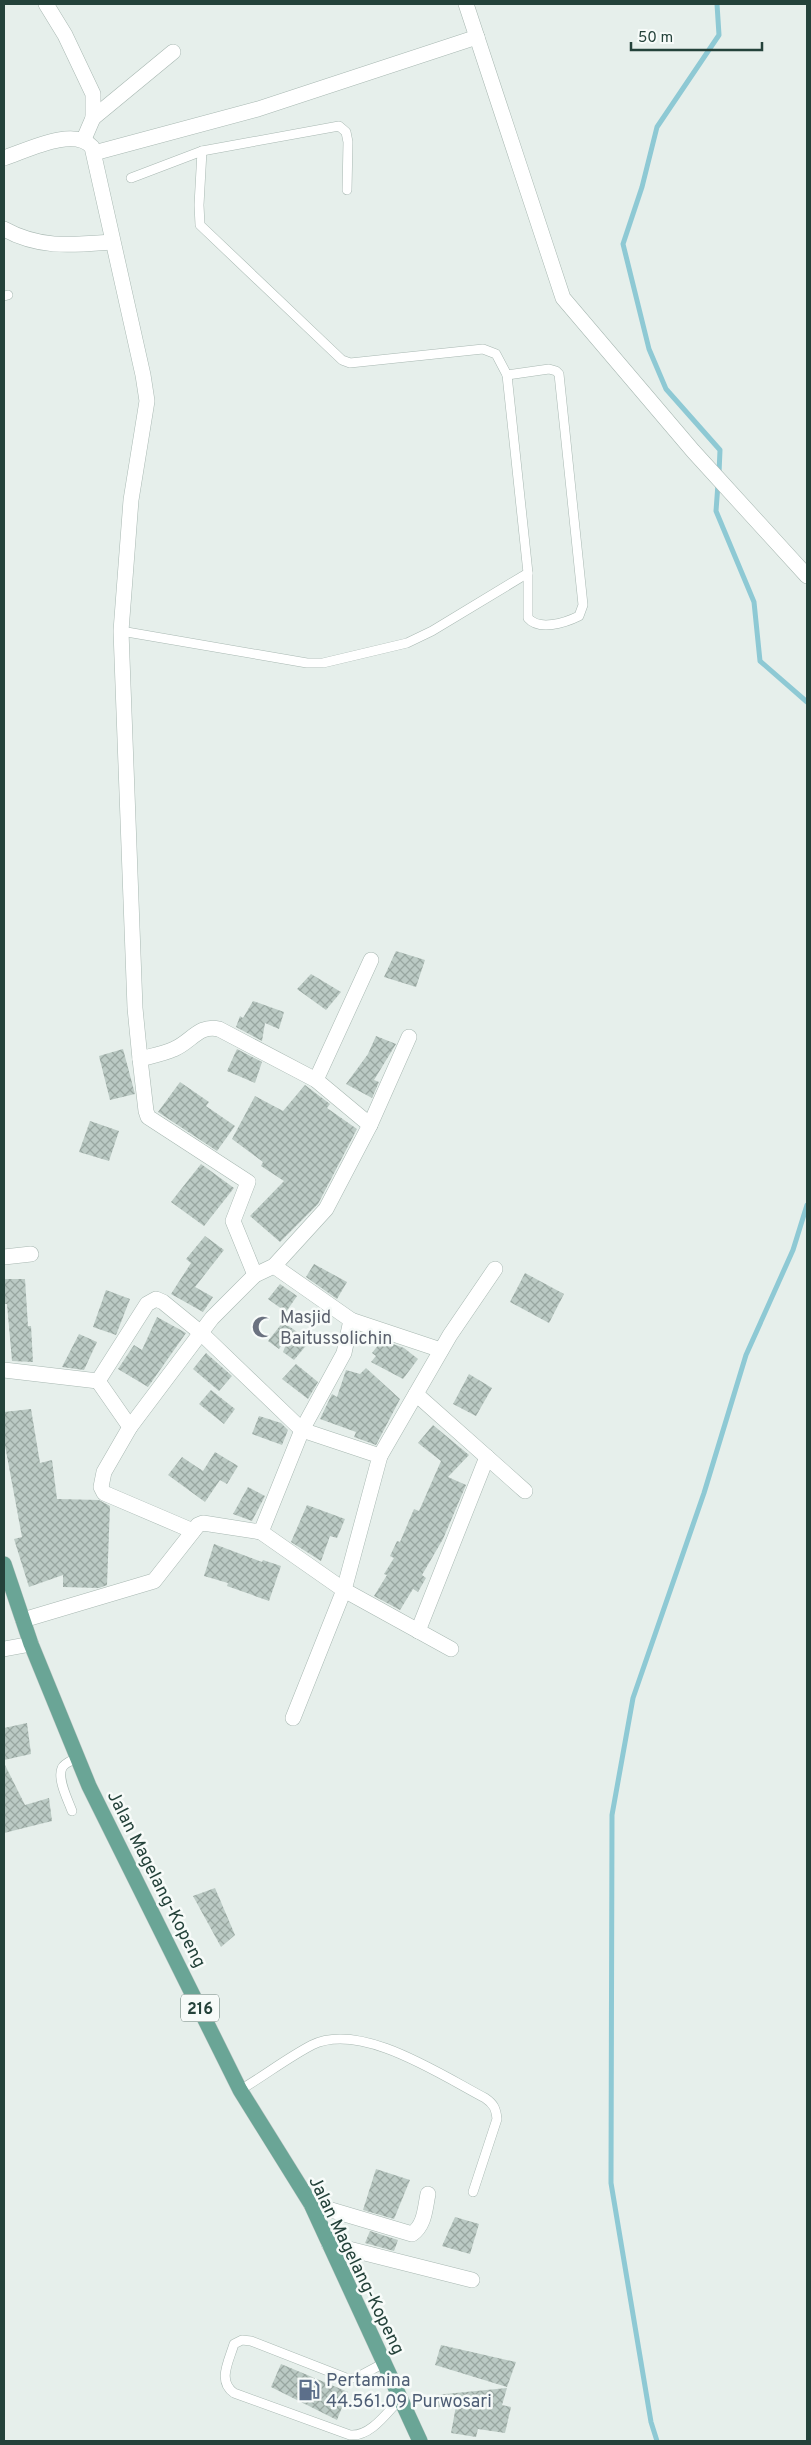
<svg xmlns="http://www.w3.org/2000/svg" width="811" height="2445" font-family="Overpass,sans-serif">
<defs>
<pattern id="building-cross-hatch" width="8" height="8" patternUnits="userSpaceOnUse" patternTransform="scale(1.25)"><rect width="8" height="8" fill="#bbcac4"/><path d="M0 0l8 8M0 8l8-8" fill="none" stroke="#98a6a0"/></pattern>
</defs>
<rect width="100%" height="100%" fill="#e6efeb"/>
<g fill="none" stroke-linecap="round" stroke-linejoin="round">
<g stroke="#8ec9d4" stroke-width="5">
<path d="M717,4L719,35L657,127L642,187L623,244L649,349L666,389L720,450L719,473"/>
<path d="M718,484L716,511L754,602L760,661L807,702"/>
<path d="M657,2441L651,2422L611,2183L612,1815L633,1698L704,1493L746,1355L793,1250L807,1205"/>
</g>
</g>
<g fill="url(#building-cross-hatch)">
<path d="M396,951L425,960L416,987L384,977Z"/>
<path d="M311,974L341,992L326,1010L297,989Z"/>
<path d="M253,1001L284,1012L279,1029L265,1023L262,1041L236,1027L240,1016L243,1018Z"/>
<path d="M376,1036L396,1044L374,1080L379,1082L372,1098L346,1084L368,1054Z"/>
<path d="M123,1049L135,1094L110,1100L99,1056Z"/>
<path d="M237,1049L262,1062L255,1083L227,1071Z"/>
<path d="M180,1082L209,1102L206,1106L235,1126L217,1151L158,1112Z"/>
<path d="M305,1085L330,1104L327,1108L357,1129L318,1204L280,1242L250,1216L284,1181L261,1166L263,1162L232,1139L255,1096L283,1111Z"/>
<path d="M90,1121L119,1131L109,1161L79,1152Z"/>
<path d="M201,1164L234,1188L204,1226L171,1202Z"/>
<path d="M205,1236L224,1250L195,1287L213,1297L203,1312L171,1294L191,1263L186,1259Z"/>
<path d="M314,1264L347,1282L337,1299L306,1277Z"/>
<path d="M525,1273L564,1294L549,1323L510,1302Z"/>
<path d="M4,1279H25L28,1326H31L33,1362L12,1361L7,1304H4Z"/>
<path d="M280,1284L297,1296L286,1312L268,1299Z"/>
<path d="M106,1290L130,1299L116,1335L93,1327Z"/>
<path d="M157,1317L186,1333L148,1387L118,1369L134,1345L142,1350Z"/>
<path d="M283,1322L310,1341L294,1360L283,1352L290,1334L279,1349L268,1341Z"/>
<path d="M79,1334L97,1342L84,1370L62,1367Z"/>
<path d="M382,1340L404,1348L418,1359L403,1379L371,1362L376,1356L372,1353Z"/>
<path d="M206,1353L232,1376L219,1391L193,1369Z"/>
<path d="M296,1364L318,1382L308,1399L282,1379Z"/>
<path d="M366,1368L400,1399L376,1445L354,1437L356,1432L320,1419L332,1394L337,1397L346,1370L360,1374Z"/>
<path d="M469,1374L492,1388L476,1416L453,1404Z"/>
<path d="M211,1390L235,1409L224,1424L199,1404Z"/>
<path d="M31,1409L40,1463L52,1460L57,1499L99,1500L110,1506L107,1585L99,1588L63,1587V1575L29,1587L14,1539L22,1537L4,1440V1412Z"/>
<path d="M259,1416L281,1423L288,1430L282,1445L252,1434Z"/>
<path d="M433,1425L469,1455L448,1477L466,1485L443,1539L422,1575L426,1578L418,1592L413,1589L400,1610L374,1596L387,1575L384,1574L394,1558L390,1556L397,1541L400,1542L414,1509L419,1511L441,1461L418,1443Z"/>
<path d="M215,1452L238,1466L227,1484L220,1480L205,1502L168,1475L182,1457L203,1471Z"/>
<path d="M248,1487L265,1496L252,1521L233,1514Z"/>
<path d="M307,1505L345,1519L337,1538L330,1536L321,1561L291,1542Z"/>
<path d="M214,1544L262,1562L263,1560L281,1566L269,1601L227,1586L228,1583L204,1576Z"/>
<path d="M27,1723L31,1754L4,1760V1728Z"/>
<path d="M4,1763L25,1805L49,1798L52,1821L4,1833Z"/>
<path d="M215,1888L235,1935L221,1947L193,1896Z"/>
<path d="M376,2169L410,2180L394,2219L363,2210Z"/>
<path d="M455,2217L479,2224L470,2254L442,2246Z"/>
<path d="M370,2231L398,2240L394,2251L365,2243Z"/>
<path d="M441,2345L516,2362L507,2387L435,2365Z"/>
<path d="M281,2364L348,2392L337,2420L271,2387Z"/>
<path d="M507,2388L502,2405L511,2407L505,2433L478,2429L476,2437L451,2433L456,2406L426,2408L425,2396Z"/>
</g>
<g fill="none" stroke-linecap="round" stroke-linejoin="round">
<g stroke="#a8b8b2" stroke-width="10">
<g id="service">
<path d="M131,178L202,151L339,126L346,132L348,142L347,190"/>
<path d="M4,296L8,295"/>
<path d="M507,375L549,369L556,371L559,374L583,605L579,616C565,623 539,631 528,618V573"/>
<path d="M121,631L307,663H323L407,643L432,631L528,573L507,375L496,354L483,349L350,363L342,360L200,225L199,205L202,151"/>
<path d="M72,1811C68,1800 57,1779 62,1768C64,1763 73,1760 78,1757"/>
<path d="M240,2090C264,2076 287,2058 312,2045C361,2021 441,2075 485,2098C494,2104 496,2109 497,2119L473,2192"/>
<path d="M384,2363L356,2378H346L251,2341L242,2340L234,2344C229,2361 217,2381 234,2393L350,2435C371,2437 387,2412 401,2398"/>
</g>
</g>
<g stroke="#a8b8b2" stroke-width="16">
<g id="minor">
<path d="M46,4L65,35L93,94V118L84,139"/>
<path d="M466,4L563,298L693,451L807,576"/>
<path d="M93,118L173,52"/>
<path d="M94,153L258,109L477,37"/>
<path d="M4,158C26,151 74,126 92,147L143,375L147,401L131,500L121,631L135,1008L140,1059C151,1056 163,1054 174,1049C191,1042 199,1024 219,1029L316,1080L370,1125"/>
<path d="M4,229C40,249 73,245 112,242"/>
<path d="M140,1059L146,1111L148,1117L248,1182L233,1221L255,1275"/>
<path d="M316,1080L371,960"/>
<path d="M4,1257L31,1254"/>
<path d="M351,1320L441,1350"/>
<path d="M4,1370L98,1381L147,1304L156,1299L163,1302L201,1333L302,1430L380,1456L344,1590L293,1718"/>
<path d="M98,1381L130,1427"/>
<path d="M416,1394L525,1491"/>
<path d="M380,1456L450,1335L495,1269"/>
<path d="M193,1531L104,1493L101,1487L104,1472L130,1427L212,1318L255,1275L274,1266L326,1209L370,1125L409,1037"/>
<path d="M261,1532L302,1430L344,1353L351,1320L274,1266"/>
<path d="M23,1620L154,1581L198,1525L203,1523L261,1532L344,1590L451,1649"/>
<path d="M418,1631L487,1457"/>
<path d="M4,1649L31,1644"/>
<path d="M311,2204L412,2234C425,2225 425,2208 428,2194"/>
<path d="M329,2244L472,2280"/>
</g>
</g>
<g stroke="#c2cac8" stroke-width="16">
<path id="primary" d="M4,1564L31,1644L89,1786L240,2090L311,2204L420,2441"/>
</g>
<use href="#service" stroke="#fff" stroke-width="9"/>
<use href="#minor" stroke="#fff" stroke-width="15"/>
<use href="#primary" stroke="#6aa596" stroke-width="15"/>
</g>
<defs>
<g id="mosque-bare" transform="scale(1.725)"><path d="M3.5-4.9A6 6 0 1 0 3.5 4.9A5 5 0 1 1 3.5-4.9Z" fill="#6b7280" stroke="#f7fbf9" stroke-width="2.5" paint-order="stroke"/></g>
<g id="fuel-bare" transform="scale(1.725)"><path d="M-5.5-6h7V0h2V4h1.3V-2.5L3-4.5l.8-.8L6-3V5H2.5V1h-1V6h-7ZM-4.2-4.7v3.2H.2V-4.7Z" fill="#5c6f8a" stroke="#f7fbf9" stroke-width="2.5" paint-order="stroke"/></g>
</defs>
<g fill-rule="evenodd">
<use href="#mosque-bare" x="263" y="1327"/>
<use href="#fuel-bare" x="309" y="2390"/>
</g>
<g text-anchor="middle" stroke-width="5" stroke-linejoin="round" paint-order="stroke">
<rect fill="#f7fbf9" stroke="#637a73" stroke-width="1" x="181" y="1994.5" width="38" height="27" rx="4"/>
<g font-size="16" font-weight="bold" fill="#24423a">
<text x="200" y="2014">216</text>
</g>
<g font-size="18" fill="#5b616d" stroke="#f7fbf9" text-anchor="start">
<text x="280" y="1323">Masjid<tspan x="280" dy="21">Baitussolichin</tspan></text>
</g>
<g font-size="18" fill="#24423a" stroke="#f7fbf9">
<text transform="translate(157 1879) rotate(63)" y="6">Jalan Magelang-Kopeng</text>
<text transform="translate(357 2265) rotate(64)" y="6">Jalan Magelang-Kopeng</text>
</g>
<g font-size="18" fill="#4e5e75" stroke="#f7fbf9" text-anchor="start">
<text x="326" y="2386">Pertamina<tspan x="326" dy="21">44.561.09 Purwosari</tspan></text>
</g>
</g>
<rect width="811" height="2445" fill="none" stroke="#24423a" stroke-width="10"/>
<path d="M631 42v8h131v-8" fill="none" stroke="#24423a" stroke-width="2.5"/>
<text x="638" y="42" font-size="15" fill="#24423a" stroke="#f7fbf9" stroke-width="4" paint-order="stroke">50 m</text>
</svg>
